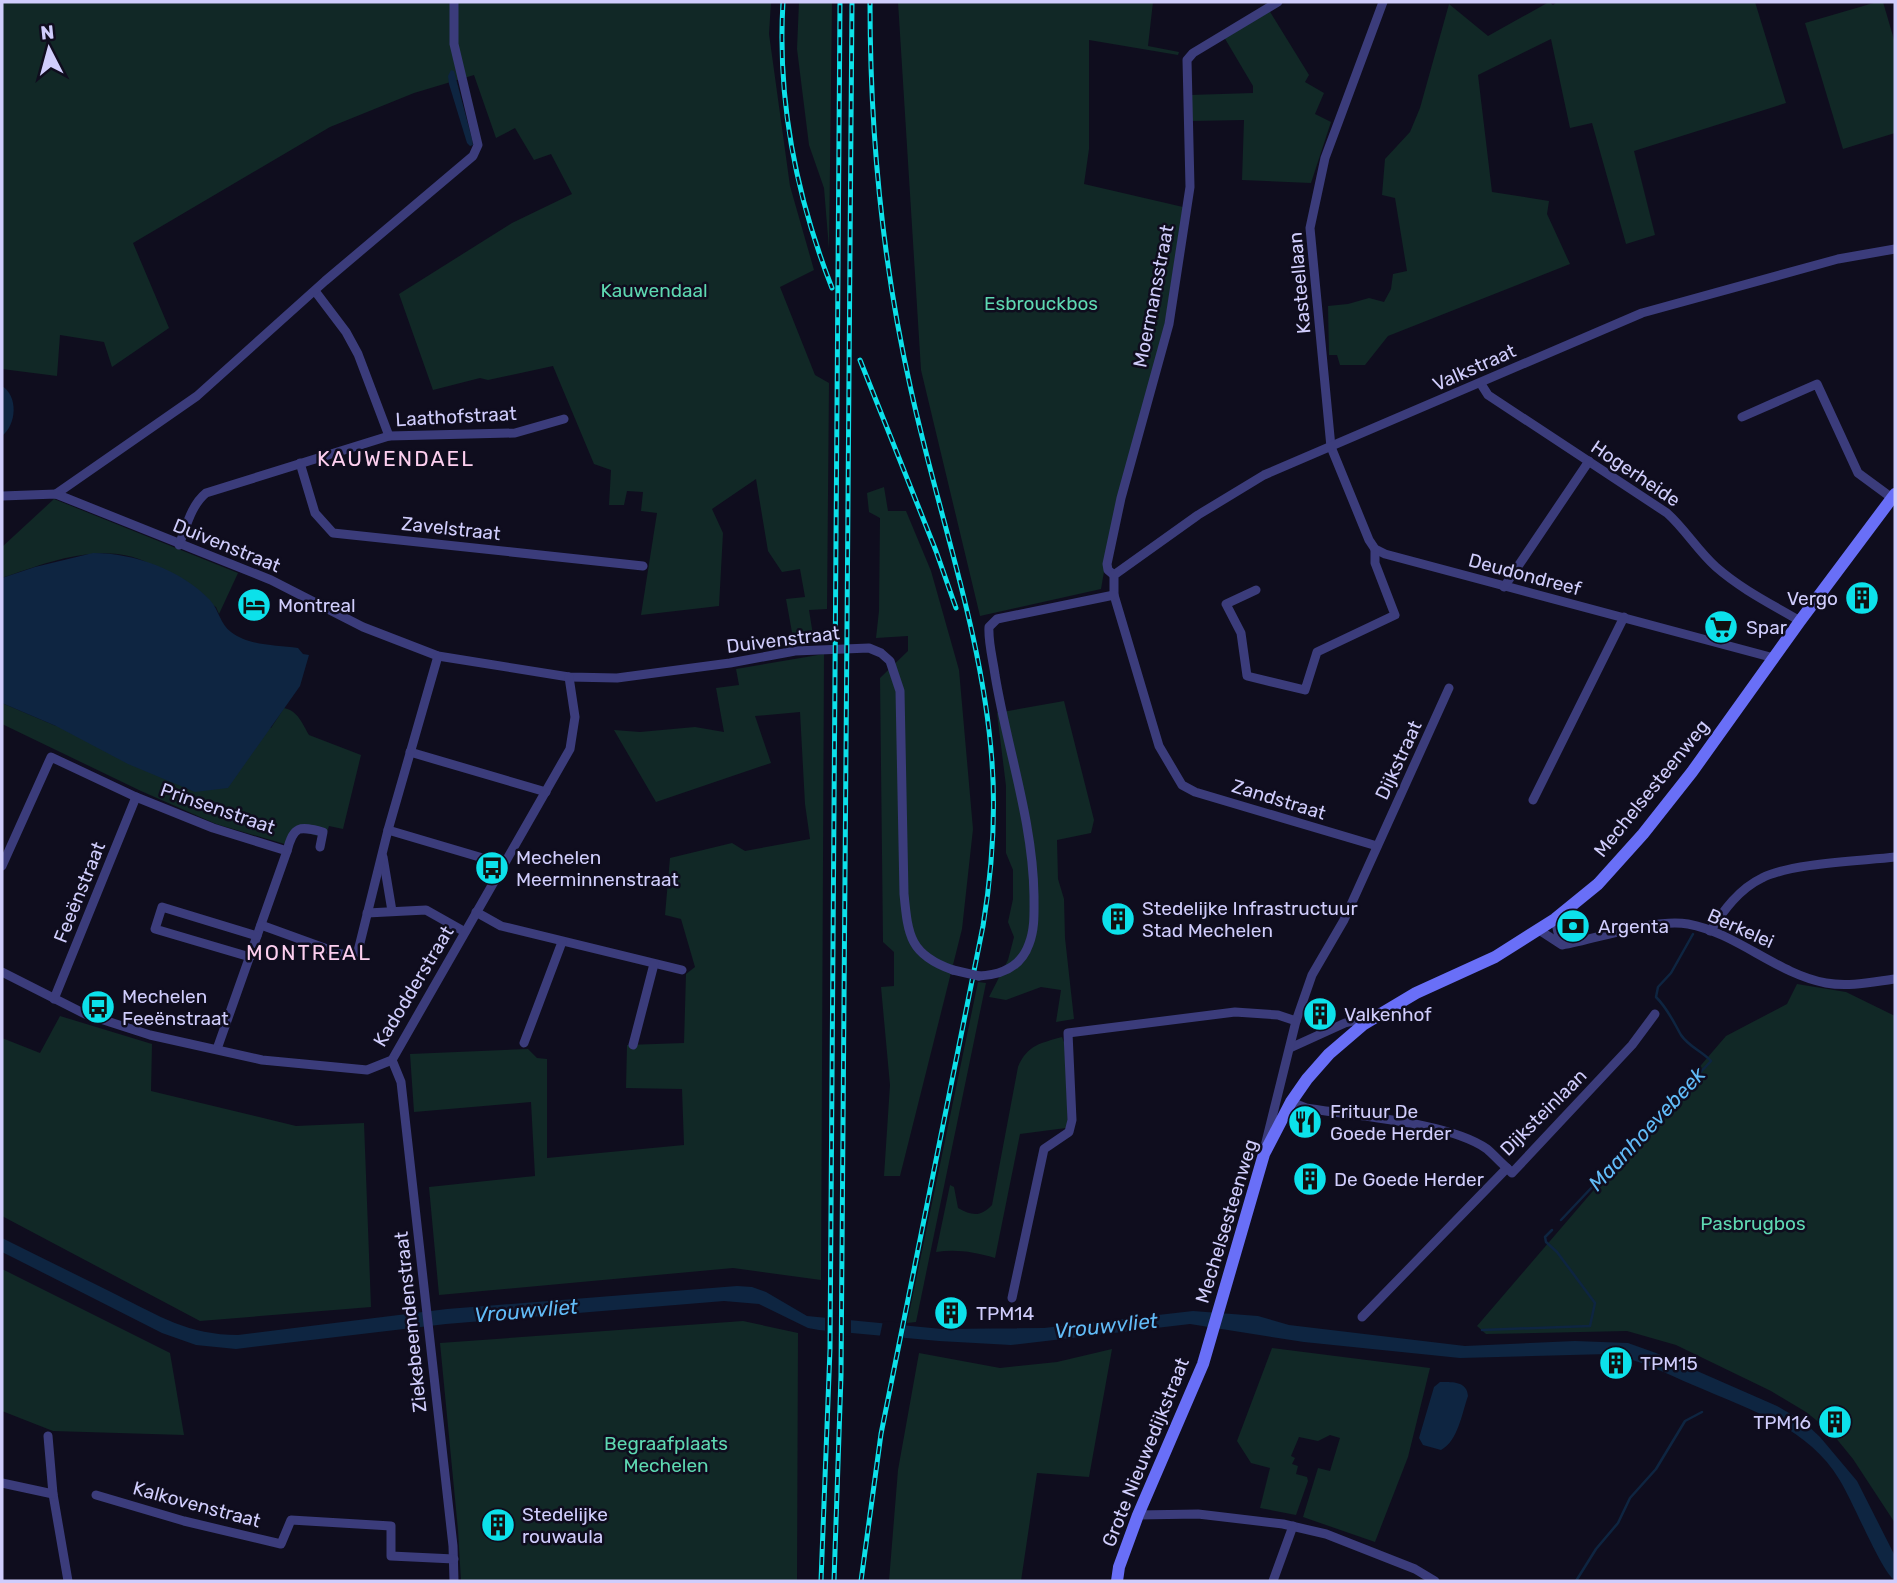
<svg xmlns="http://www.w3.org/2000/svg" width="1897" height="1583" font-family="Rubik,sans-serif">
<rect width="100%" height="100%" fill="#0f0d1e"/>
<g fill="#112826">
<path d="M2,2H771L769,34L790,186L814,270L780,287L815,375L829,383L827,609L809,610L813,635L793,638L786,599L805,597L800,569L782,572L768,551L756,479L712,509L723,533L719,606L641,615L657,513L641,511L643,492L627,491L624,505H609L611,470L594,464L553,366L488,380L480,378L433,390L399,294L512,223L572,194L551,154L534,160L515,128L496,138L474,75L414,93L330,127L133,243L169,328L112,367L104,342L60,335L57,376L2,369Z"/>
<path d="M799,2H832L829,249L824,188L809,145L797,49Z"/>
<path d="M898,2H1153L1148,46L1179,52L1178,55L1089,40V149L1084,184L1183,207L1165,324L1115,508L1101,589L980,616L921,370Z"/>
<path d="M1549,2L1553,5L1557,2H1755L1786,103L1634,151L1655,235L1626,244L1592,123L1570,128L1551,39L1478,75L1492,192L1549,201L1547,214L1570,264L1388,336L1365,365H1340L1337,355H1329L1328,306L1348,304L1369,298L1384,302L1391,289L1393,274L1407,271L1395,198L1382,195L1385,159L1410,132L1420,108L1449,4L1488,36Z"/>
<path d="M1877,2H1883L1895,43V133L1843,149L1805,23Z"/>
<path d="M1269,10L1309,75L1305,82L1324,93L1315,114L1331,122L1311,183L1242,180L1244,120L1191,121L1190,95L1253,93V86L1224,37Z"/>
<path d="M884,487L888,511H906L931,571L959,670L973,829L962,929L900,1176H884L890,1085L881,987L894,986V952L883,942L880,678L908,651V636L876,638L879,611L880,518L869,512L867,493Z"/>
<path d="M54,499L238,573L219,614L216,607C194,593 172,575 148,563C102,540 46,563 2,578V547Z"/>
<path d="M824,654L821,1280L733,1268L439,1295L429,1187L535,1176L531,1102L414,1112L410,1054L528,1049L537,1058L547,1059V1158L684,1145L682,1089L626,1088L627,1045L684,1043L686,974L695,967L681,919L665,915L670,858L732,843L745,851L810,839L805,804L800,712L755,716L771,763L656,802L614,730L640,732L695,727L724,732L716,688L739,685L736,669Z"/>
<path d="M1064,701L1094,820L1091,833L1057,840L1058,879L1064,899L1065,938L1074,1019L1056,1022L1061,990L1041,987L1006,1000L989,997L1008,960L1014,937L1008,922L1013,899V870L1006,853V786L997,713Z"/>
<path d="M2,703L56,726L271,728L284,708C298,711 302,723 309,735L361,755L343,829L329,826L325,838L293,829L288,845L216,824L141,791L2,724Z"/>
<path d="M978,982L986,983L916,1322L907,1323Z"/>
<path d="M1797,984L1846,992L1895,1016V1523L1853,1459L1831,1432L1806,1412L1771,1391L1676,1345L1627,1331L1486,1334L1477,1326L1726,1036L1787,1004Z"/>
<path d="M60,1016L152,1044L151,1091L296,1126L364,1123L371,1307L200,1321L2,1216V1038L40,1053Z"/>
<path d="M1062,1037L1065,1045L1068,1122L1066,1128L1020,1134L995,1258C974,1252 957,1249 936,1252L950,1185L954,1187L958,1208C972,1216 981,1217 992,1205L1018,1067C1027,1045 1041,1043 1062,1037Z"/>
<path d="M2,1269L170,1353L184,1435L53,1431L2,1411Z"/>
<path d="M743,1321L798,1333L797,1581H461L458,1530L440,1343Z"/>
<path d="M1272,1348L1430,1368L1408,1457L1375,1542L1303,1517L1318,1468L1330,1471L1340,1438L1330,1435L1318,1441L1299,1437L1291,1456L1295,1458L1292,1464L1298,1466L1296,1474L1307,1477L1308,1481L1296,1515L1260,1508L1270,1468L1251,1463L1237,1441Z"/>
<path d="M1112,1349L1089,1477L1037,1473L1021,1581H889L898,1470L919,1353L1000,1368L1057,1362Z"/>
</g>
<g fill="#0e2541">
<path d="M451,70L454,71L472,139L473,145L470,146L467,143L449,84L448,76Z"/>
<path d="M2,386C18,396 17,424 2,436Z"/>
<path d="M93,553C135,553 181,570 210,600C219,610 220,624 231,632C249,646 276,645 298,648L303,654L309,655L300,686L228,788L195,792L128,764L56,726L2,703V578L35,567Z"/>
<path d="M2,1238C40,1257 79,1276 117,1295C159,1316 189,1335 238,1335L447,1309L737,1286L752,1287L766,1292L807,1316L942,1329L1044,1328L1193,1311L1258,1316L1289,1325L1465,1346L1575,1341L1628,1343L1656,1353L1777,1406L1804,1422L1820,1437L1857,1481L1895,1556V1581C1880,1569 1853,1501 1839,1479C1808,1427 1746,1408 1693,1385C1665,1373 1638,1359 1608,1354L1460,1358L1304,1342L1190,1324L1011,1345L939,1341L819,1330L808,1328L759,1304L724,1301L446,1324L236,1349L196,1345L162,1333L16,1259L2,1252Z"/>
<path d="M1440,1382C1452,1382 1467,1381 1468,1396C1462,1413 1458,1441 1441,1450L1423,1445L1419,1438L1434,1387Z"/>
</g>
<g fill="#0f0d1e">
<path d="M825,1315L851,1316V1337L825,1334Z"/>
<path d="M883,1321L906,1323L903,1340H879Z"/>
</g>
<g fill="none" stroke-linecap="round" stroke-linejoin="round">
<g stroke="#0e2541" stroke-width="2.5">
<path d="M1561,1220L1711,1061C1702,1051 1689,1047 1681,1035C1673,1021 1668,1009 1656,997L1658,987L1671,973L1693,934"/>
<path d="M1482,1330L1590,1326L1595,1303L1557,1252L1546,1242L1545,1237L1552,1230"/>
<path d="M1576,1581L1596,1549L1618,1523L1630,1498L1656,1469L1685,1421L1702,1412"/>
</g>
<g stroke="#3b3c7b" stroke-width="9">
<path d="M1383,2L1325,158L1310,228L1331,447L1369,540L1375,549L1385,554L1774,658"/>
<path d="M315,291L346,332L358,354L389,436"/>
<path d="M1481,384L1488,395L1667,513C1685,529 1698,551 1716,567C1741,589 1771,604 1800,621"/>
<path d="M1742,417L1817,384L1858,473L1892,498"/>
<path d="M300,463L315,513L333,533L643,566"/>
<path d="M56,494L197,396L325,281L473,156L478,145L454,44V2"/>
<path d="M2,496L56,494L271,580L363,627L438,656L569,677L617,678L730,663L795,651L869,648L881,653L890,661L900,691L904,894C908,936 910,955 953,970"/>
<path d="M179,545C186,528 191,505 206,493L389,436L515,433L564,419"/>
<path d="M1114,575L1108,570L1107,564L1121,498L1169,324L1190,187L1187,60L1193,53L1278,2"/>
<path d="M1504,587L1589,461"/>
<path d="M1256,590L1226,604L1241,633L1247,676L1305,690L1317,652L1395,615L1375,563V549"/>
<path d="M410,752L546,792"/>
<path d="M1533,800L1624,617"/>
<path d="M388,830L503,864"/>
<path d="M1377,846L1195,792L1182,785L1159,746L1114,595V575L1198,515L1264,475L1642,313L1838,259L1895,249"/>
<path d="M287,851C294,825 299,826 323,832L320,847"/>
<path d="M383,857L392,911"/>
<path d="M2,866L51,757L136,797L213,828L287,851L217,1049"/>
<path d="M476,912L501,926L682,970"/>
<path d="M367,913L426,910L465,932"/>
<path d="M1555,919L1559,937L1569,943"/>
<path d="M261,925L341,954H354L358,951L388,830L438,656"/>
<path d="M1539,930L1562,945C1597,939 1655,918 1688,924C1737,933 1777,974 1826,983C1849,987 1872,982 1895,979"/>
<path d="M1710,931C1724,910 1739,889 1762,878C1791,863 1861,861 1895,857"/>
<path d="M250,957L155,929L162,907L257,936"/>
<path d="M2,972L85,1014L150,1035L262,1060L367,1070L392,1060L570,749L575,717L569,677"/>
<path d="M979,976C1001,975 1021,967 1029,944C1035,929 1034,912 1034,896C1033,821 1007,748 995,675C993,660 988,642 989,627L997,619L1114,595"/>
<path d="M54,999L136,797"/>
<path d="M1296,1021L1312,975L1344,920L1449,688"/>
<path d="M524,1043L562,942"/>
<path d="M633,1045L654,964"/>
<path d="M1290,1048L1345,1023L1353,1021L1364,1024"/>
<path d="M392,1060L401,1082L453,1546L454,1581"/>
<path d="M1291,1102L1306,1108C1354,1116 1449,1122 1487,1149C1494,1155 1500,1162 1507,1168"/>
<path d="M1012,1298L1044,1149L1069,1132L1072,1120L1068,1033L1235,1012L1278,1015L1296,1021L1265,1146"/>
<path d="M1362,1317L1507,1168L1512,1173L1632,1045L1655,1014"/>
<path d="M48,1436L53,1494L68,1581"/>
<path d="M2,1483L53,1494"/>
<path d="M96,1495L184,1521L281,1544L291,1520L391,1526V1556L454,1559"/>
<path d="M1138,1515L1198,1514L1283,1524L1326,1534L1415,1569L1435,1581"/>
<path d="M1273,1581L1293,1526"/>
</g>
<path stroke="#696ff7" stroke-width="12" d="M1117,1581L1119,1567L1138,1515L1203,1364L1264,1154L1291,1102L1307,1079L1329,1054L1364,1024L1416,993L1495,957L1555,919L1598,884L1643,834L1692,772L1800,621L1895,494"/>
<g stroke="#0ce1ea" stroke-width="5">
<g id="rail">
<path d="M783,2C777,102 796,196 832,288"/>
<path d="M860,360L936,551L956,608"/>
<path d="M821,1581L830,1349L840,2"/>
<path d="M834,1581L841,1376L852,2"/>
<path d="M861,1581L881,1434L983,926C992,871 996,817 992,762C983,635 938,514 911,390C882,262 870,133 870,2"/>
</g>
</g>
<use href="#rail" stroke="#0f0d1e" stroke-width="2.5" stroke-dasharray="8" stroke-linecap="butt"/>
<path stroke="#3b3c7b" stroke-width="9" d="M953,970L979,976"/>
</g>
<defs>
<g id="building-disc" transform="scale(1.75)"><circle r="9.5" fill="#0ce1ea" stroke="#0f0d1e"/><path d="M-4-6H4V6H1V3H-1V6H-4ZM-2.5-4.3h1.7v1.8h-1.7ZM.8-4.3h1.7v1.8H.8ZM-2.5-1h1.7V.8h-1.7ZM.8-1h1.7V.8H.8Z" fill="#111"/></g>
<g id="hotel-disc" transform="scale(1.75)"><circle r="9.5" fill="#0ce1ea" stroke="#0f0d1e"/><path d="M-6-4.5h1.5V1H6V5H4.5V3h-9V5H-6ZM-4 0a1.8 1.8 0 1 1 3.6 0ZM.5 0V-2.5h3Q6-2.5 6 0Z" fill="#111"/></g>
<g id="supermarket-disc" transform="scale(1.75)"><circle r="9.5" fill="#0ce1ea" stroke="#0f0d1e"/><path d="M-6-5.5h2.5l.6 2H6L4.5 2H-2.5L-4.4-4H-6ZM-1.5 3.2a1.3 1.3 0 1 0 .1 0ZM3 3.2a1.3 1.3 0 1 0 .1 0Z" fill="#111"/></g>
<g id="bus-disc" transform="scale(1.75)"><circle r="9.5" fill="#0ce1ea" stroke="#0f0d1e"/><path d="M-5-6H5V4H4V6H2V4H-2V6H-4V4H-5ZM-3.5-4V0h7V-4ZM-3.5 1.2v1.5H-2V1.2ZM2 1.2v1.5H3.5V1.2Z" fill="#111"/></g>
<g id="bank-disc" transform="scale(1.75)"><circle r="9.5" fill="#0ce1ea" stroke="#0f0d1e"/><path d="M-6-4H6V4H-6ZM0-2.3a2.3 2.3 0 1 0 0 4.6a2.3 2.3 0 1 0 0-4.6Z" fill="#111"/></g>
<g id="restaurant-disc" transform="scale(1.75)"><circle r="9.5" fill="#0ce1ea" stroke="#0f0d1e"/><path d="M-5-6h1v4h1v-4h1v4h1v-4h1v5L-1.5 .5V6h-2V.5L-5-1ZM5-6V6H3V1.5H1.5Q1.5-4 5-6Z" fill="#111"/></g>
</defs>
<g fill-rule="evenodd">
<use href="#building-disc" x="1862" y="598"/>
<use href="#hotel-disc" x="254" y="605"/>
<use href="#supermarket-disc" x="1721" y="627"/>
<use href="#bus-disc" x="492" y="868"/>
<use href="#building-disc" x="1118" y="919"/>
<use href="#bank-disc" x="1573" y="926"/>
<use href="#bus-disc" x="98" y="1007"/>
<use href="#building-disc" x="1320" y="1014"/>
<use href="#restaurant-disc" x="1305" y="1122"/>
<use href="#building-disc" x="1310" y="1179"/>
<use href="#building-disc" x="951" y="1313"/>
<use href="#building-disc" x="1616" y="1363"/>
<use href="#building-disc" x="1835" y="1422"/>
<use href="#building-disc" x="498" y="1525"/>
</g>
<g text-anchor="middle" stroke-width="5" stroke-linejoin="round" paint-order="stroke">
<g font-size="19" fill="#d0cdfc" stroke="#0f0d1e">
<text transform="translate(1299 283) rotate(-95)" y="7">Kasteellaan</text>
<text transform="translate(1153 296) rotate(-79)" y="7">Moermansstraat</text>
<text transform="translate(1474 367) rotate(-24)" y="7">Valkstraat</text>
<text transform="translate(456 416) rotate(-3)" y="7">Laathofstraat</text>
<text transform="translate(1636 473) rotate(34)" y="7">Hogerheide</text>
<text transform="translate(451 528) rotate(6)" y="7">Zavelstraat</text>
<text transform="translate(227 545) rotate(22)" y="7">Duivenstraat</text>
<text transform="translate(1525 574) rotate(15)" y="7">Deudondreef</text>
<text transform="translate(783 639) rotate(-7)" y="7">Duivenstraat</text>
<text transform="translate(1398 760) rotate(-65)" y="7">Dijkstraat</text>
<text transform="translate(1651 788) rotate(-51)" y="7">Mechelsesteenweg</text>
<text transform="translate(1279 799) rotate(17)" y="7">Zandstraat</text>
<text transform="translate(218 808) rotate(19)" y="7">Prinsenstraat</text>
<text transform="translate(79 892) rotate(-68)" y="7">Feeënstraat</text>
<text transform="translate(1741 928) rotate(24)" y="7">Berkelei</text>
<text transform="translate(413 986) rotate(-59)" y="7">Kadodderstraat</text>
<text transform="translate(1543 1112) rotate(-45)" y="7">Dijksteinlaan</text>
<text transform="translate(1226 1221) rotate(-73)" y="7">Mechelsesteenweg</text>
<text transform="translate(410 1322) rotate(-96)" y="7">Ziekebeemdenstraat</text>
<text transform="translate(1145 1452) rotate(-68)" y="7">Grote Nieuwedijkstraat</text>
<text transform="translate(197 1504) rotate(15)" y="7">Kalkovenstraat</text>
</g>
<g font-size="19" fill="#5ed8b2" stroke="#0f0d1e">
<text x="654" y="297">Kauwendaal</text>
<text x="1041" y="310">Esbrouckbos</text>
<text x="1753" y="1230">Pasbrugbos</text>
<text x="666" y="1450">Begraafplaats<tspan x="666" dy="22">Mechelen</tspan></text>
</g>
<g font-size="19" fill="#d0cdfc" stroke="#0f0d1e" text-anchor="start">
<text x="1838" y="605" text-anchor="end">Vergo</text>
<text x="278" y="612">Montreal</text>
<text x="1746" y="634">Spar</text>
<text x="516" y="864">Mechelen<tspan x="516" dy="22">Meerminnenstraat</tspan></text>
<text x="1142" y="915">Stedelijke Infrastructuur<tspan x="1142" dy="22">Stad Mechelen</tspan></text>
<text x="1598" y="933">Argenta</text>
<text x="122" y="1003">Mechelen<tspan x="122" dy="22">Feeënstraat</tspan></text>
<text x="1344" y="1021">Valkenhof</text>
<text x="1330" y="1118">Frituur De<tspan x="1330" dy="22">Goede Herder</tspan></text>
<text x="1334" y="1186">De Goede Herder</text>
<text x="976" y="1320">TPM14</text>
<text x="1640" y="1370">TPM15</text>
<text x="1811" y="1429" text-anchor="end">TPM16</text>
<text x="522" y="1521">Stedelijke<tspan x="522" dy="22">rouwaula</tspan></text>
</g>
<g font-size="21" letter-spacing="2" fill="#fdcfef" stroke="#0f0d1e">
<text x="396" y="466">KAUWENDAEL</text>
<text x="309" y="960">MONTREAL</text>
</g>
<g font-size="21" font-style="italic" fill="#61bbf7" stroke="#0f0d1e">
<text transform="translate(1647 1129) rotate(-47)" y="7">Maanhoevebeek</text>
<text transform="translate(526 1311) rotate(-5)" y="7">Vrouwvliet</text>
<text transform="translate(1106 1326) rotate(-6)" y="7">Vrouwvliet</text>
</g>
</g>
<rect width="1897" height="1583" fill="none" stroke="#d0cdfc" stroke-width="7"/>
<g transform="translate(49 49) rotate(354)" stroke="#0f0d1e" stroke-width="5" paint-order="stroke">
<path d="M0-5L12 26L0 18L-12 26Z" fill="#d0cdfc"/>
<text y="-10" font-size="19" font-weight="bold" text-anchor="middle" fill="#d0cdfc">N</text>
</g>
</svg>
